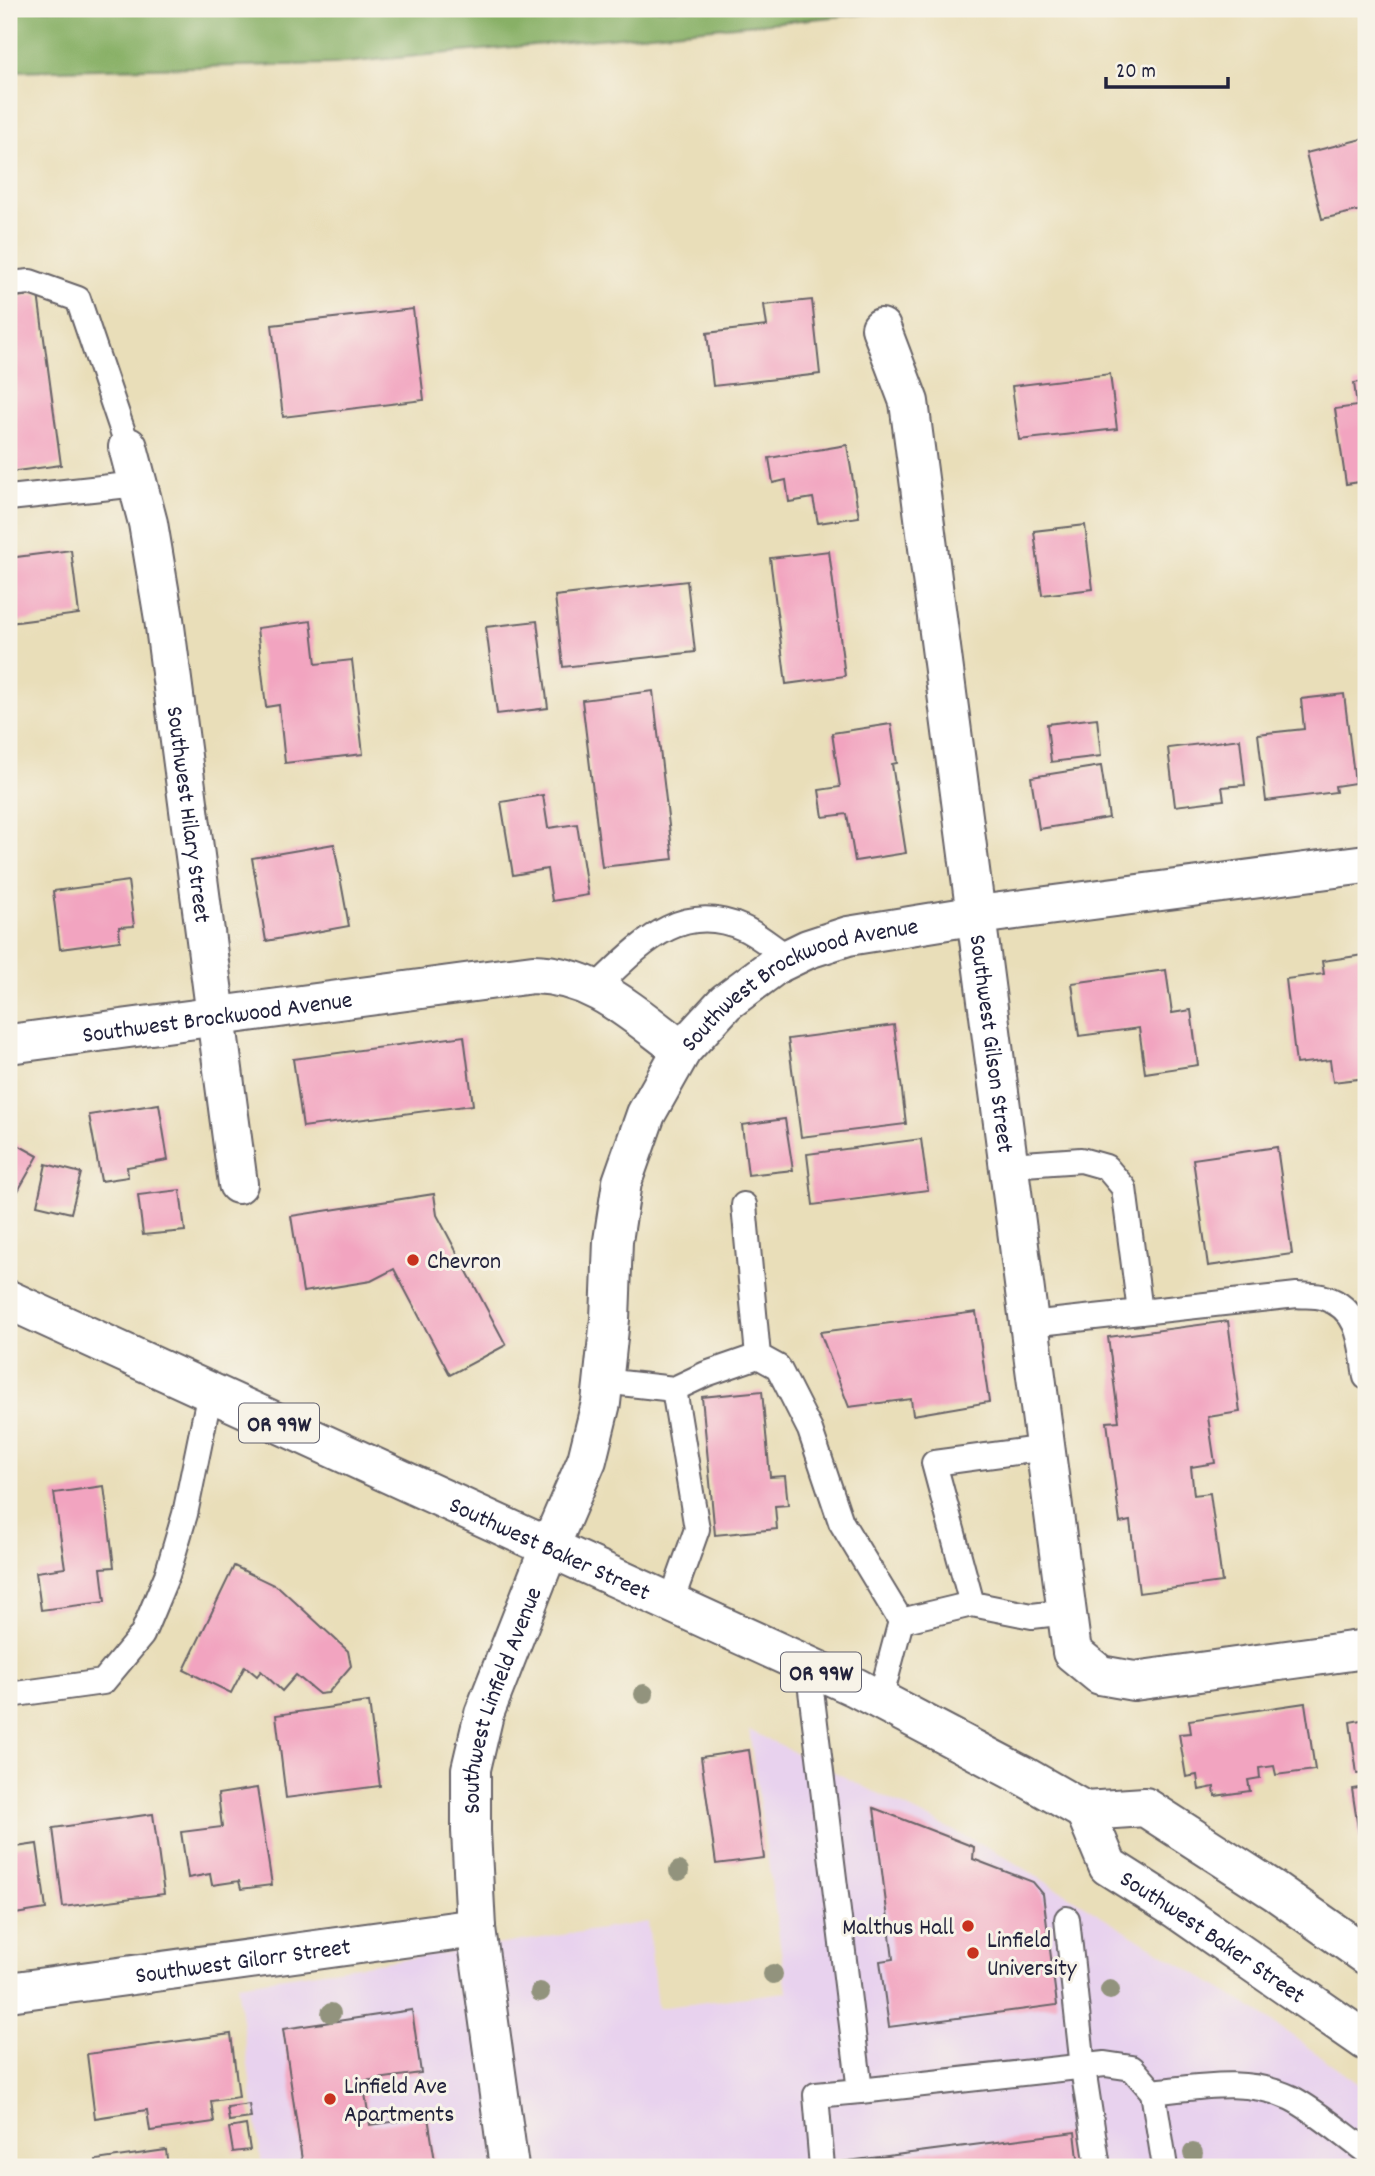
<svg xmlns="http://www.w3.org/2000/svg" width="1375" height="2176" font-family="Dekko,sans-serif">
<rect width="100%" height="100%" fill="#f7f3e8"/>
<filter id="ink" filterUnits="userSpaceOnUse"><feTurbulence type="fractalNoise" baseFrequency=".0143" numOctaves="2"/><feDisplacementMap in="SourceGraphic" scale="14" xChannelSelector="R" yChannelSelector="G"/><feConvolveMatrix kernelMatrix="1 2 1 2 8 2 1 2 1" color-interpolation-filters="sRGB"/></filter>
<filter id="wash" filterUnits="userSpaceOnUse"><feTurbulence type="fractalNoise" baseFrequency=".00686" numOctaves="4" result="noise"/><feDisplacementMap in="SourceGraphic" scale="28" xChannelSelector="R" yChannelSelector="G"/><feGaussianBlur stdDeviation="1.57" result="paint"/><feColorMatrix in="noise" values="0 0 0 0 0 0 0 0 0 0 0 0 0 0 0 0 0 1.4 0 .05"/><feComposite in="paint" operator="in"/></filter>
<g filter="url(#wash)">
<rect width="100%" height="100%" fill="#e9deb9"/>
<path fill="#e8d2ee" d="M749,1730L997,1852L1259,2012L1366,2089V2167H262L237,1984L648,1922L657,2008L787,1992Z"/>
<path fill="#88b066" stroke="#556950" stroke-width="2" d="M9,9H917L333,64L9,71Z"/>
<g id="blocks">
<g fill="#f2a4c0">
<path d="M1366,138V209L1322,219L1306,153Z"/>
<path d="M38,294L61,465L9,472V298Z"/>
<path d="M812,300L820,374L713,386L707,333L767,326L764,305Z"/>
<path d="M413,309L424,400L283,417L272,325Z"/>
<path d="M1110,374L1117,429L1019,440L1012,386Z"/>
<path d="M1366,381V502H1363L1360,482L1346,484L1335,409L1357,406L1354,383Z"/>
<path d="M847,445L859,517L818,523L813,498L789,502L786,480L773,483L769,458Z"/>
<path d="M1085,525L1093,589L1042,595L1034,531Z"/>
<path d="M71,550L79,614L9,623V558Z"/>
<path d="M829,551L845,676L786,684L770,558Z"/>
<path d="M687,581L695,652L563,667L555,596Z"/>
<path d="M311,621L316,664L352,660L363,754L285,763L279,705L266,707L257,628Z"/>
<path d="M537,621L548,708L497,714L486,627Z"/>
<path d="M653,691L673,859L602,867L582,700Z"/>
<path d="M1344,694L1355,783L1335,786L1336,792L1266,801L1258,734L1304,729L1301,699Z"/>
<path d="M1097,718L1101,756L1051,762L1047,724Z"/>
<path d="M891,724L897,763L892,764L906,853L855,861L847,814L823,817L819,790L840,787L832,733Z"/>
<path d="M1240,739L1245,785L1222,787L1224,800L1175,806L1168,748Z"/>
<path d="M1101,766L1109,818L1039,829L1031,777Z"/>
<path d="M543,795L548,828L577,824L588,895L552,901L547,869L513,875L501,802Z"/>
<path d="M334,844L349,926L266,941L252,858Z"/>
<path d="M128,881L134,926L119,927L120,941L60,949L53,891Z"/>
<path d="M1364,955L1366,973V1078L1333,1082L1330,1060L1296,1064L1286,979L1324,974L1322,961Z"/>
<path d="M1166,970L1172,1013L1191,1010L1198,1065L1145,1073L1139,1028L1079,1036L1072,983Z"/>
<path d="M894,1025L906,1124L801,1137L788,1039Z"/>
<path d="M464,1036L473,1105L303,1127L293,1059Z"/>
<path d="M159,1104L168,1160L127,1167L128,1177L101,1181L89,1115Z"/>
<path d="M785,1119L793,1170L748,1175L742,1125Z"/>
<path d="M921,1139L928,1190L813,1205L807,1154Z"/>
<path d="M9,1140L38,1156L18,1191L9,1186Z"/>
<path d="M1277,1147L1292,1254L1208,1266L1193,1159Z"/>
<path d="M46,1164L81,1173L71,1213L37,1205Z"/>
<path d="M180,1190L185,1231L143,1235L138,1195Z"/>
<path d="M434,1194L437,1215L506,1345L450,1375L394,1269L371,1281L303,1292L291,1216Z"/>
<path d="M976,1312L989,1402L913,1415L911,1399L849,1407L820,1332Z"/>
<path d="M1228,1321L1240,1412L1208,1417L1215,1463L1191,1467L1194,1495L1210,1493L1222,1582L1139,1593L1130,1521L1120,1523L1107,1422L1119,1421L1108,1337Z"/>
<path d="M762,1391L770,1477L785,1476L788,1505L775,1506L777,1529L715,1535L702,1397Z"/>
<path d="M104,1486L114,1567L101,1568L105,1602L41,1610L36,1572L65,1568L54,1493Z"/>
<path d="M234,1566L280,1588L348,1651L351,1666L328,1693L319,1694L296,1675L282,1691L261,1671L257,1676L245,1666L231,1693L184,1670Z"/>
<path d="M369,1702L380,1786L286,1798L276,1715Z"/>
<path d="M1305,1703L1315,1770L1276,1775L1274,1766L1259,1768L1260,1778L1248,1780L1250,1791L1215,1796L1214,1787L1199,1790L1197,1775L1186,1777L1179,1734L1191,1733L1189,1720Z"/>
<path d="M1366,1719V1773L1357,1774L1350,1722Z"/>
<path d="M749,1750L764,1858L716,1864L701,1757Z"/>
<path d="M1366,1787V1840L1360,1841L1352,1789Z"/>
<path d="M257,1788L272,1885L241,1889L239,1881L212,1885L210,1874L188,1878L181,1832L222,1827L218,1794Z"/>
<path d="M874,1808L974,1847L973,1859L1033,1882L1043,1894L1057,2005L889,2027L880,1961L893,1959Z"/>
<path d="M153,1814L164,1894L63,1907L53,1828Z"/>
<path d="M37,1844L46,1909L9,1915V1848Z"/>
<path d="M412,2010L421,2073L363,2081L370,2125L428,2117L436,2167H303L283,2029Z"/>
<path d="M231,2034L239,2097L211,2101L214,2122L150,2131L147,2110L95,2118L87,2054Z"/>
<path d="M249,2104L251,2118L229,2121L227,2107Z"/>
<path d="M246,2125L250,2150L233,2152L229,2128Z"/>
<path d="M1075,2132L1079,2167H841V2162Z"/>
<path d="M166,2150L168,2167H97L96,2160Z"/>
</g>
</g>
</g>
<g filter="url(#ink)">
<use href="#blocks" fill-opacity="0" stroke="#686467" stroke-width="2"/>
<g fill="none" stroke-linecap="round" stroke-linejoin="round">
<g stroke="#686467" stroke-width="28">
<g id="lane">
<path d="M9,284L30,282L78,299L128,447"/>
<path d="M9,498L138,484"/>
<path d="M594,989C638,948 678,899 743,928C759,935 774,949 789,958"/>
<path d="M1010,1165L1081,1160L1106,1167L1124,1188L1140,1312"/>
<path d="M744,1205L758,1356L778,1367L810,1430L841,1522L901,1621L880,1700"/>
<path d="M1030,1324L1297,1295C1305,1296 1317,1295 1325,1298C1361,1309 1361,1345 1366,1377"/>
<path d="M603,1381L674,1389L706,1374L758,1356"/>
<path d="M671,1602L697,1529L674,1389"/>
<path d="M972,1604L934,1463L1046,1448"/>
<path d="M901,1621L972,1604L1032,1616L1067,1612"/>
<path d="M808,1666L860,2091L1105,2064L1132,2068L1153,2092"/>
<path d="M9,1695L103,1682L142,1635L167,1575L185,1514L210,1392"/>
<path d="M1067,1919L1083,2068L1098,2167"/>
<path d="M822,2167L816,2095L860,2091"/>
<path d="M1165,2167L1153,2092C1200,2087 1247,2077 1291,2098C1315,2110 1344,2135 1366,2151"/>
</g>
</g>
<g stroke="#686467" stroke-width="42">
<g id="street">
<path id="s1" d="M881,328L909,402L1072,1652L1100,1675L1134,1681L1366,1649"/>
<path id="s2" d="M128,447L148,523L164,619L238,1184"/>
<path id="s3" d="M9,1044L533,974C595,975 634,1015 682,1050"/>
<path id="s4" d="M550,1546L587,1460L601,1403L610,1319L613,1241L622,1182L646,1114L682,1050L726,1002L777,964L808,949L848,936L978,915L1366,864"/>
<path id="s5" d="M9,1992L476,1928"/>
</g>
</g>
<g stroke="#686467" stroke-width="42">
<g id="secondary">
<path id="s6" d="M509,2167L476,1928L471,1831V1769L484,1714L550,1546"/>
</g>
</g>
<g stroke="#686467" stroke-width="42">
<g id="highway">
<path id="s7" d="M9,1300L855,1687L1022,1775L1085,1811L1145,1807L1275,1891L1366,1955"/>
<path id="s8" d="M1085,1811L1108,1866L1176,1909L1366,2041"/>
</g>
</g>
<use href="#lane" stroke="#fff" stroke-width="24"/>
<use href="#street" stroke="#fff" stroke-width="38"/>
<use href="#secondary" stroke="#fff" stroke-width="38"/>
<use href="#highway" stroke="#fff" stroke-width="38"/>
</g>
<g fill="#92937d">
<circle cx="644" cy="1694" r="10"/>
<circle cx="679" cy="1871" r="10"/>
<circle cx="773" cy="1974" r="10"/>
<circle cx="1110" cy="1990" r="10"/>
<circle cx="540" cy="1992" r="10"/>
<circle cx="331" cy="2013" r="10"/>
<circle cx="1193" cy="2153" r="10"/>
</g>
</g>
<g fill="#c8321e" stroke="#f7f3e8" stroke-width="2.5">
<circle cx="413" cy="1260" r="7"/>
<circle cx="968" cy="1926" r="7"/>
<circle cx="973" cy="1953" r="7"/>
<circle cx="330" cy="2099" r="7"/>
</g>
<g text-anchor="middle" stroke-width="6" stroke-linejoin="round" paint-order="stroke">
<g fill="#f7f3e8" stroke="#62616f" stroke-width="2">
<rect x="239" y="1403.5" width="80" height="39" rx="5"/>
<rect x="781" y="1652.5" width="80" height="39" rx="5"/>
</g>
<g font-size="23" font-weight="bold" fill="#22223b">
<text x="279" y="1431">OR 99W</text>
<text x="821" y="1680">OR 99W</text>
</g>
<g font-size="24" fill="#22223b" stroke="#f7f3e8">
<text dy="8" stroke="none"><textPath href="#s2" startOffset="373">Southwest Hilary Street</textPath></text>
<text dy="8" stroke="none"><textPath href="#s4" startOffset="660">Southwest Brockwood Avenue</textPath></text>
<text dy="8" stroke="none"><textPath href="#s3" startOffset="210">Southwest Brockwood Avenue</textPath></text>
<text dy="8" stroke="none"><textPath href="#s1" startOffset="726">Southwest Gilson Street</textPath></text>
<text dy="8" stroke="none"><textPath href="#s7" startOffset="595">Southwest Baker Street</textPath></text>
<text dy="8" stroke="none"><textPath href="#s6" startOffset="474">Southwest Linfield Avenue</textPath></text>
<text dy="8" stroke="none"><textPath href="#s8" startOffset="186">Southwest Baker Street</textPath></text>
<text dy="8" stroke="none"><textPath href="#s5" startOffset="236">Southwest Gilorr Street</textPath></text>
</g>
<g font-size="24" fill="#22223b" stroke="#f7f3e8" text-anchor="start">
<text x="427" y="1268">Chevron</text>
<text x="954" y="1934" text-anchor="end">Malthus Hall</text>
<text x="987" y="1947">Linfield<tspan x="987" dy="28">University</tspan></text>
<text x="344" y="2093">Linfield Ave<tspan x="344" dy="28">Apartments</tspan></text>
</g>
</g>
<rect width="1375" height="2176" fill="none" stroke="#f7f3e8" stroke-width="35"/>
<path d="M1106 77v10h122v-10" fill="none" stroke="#22223b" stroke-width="3.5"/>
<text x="1116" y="77" font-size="21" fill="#22223b" stroke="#f7f3e8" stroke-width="5" paint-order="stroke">20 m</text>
</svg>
